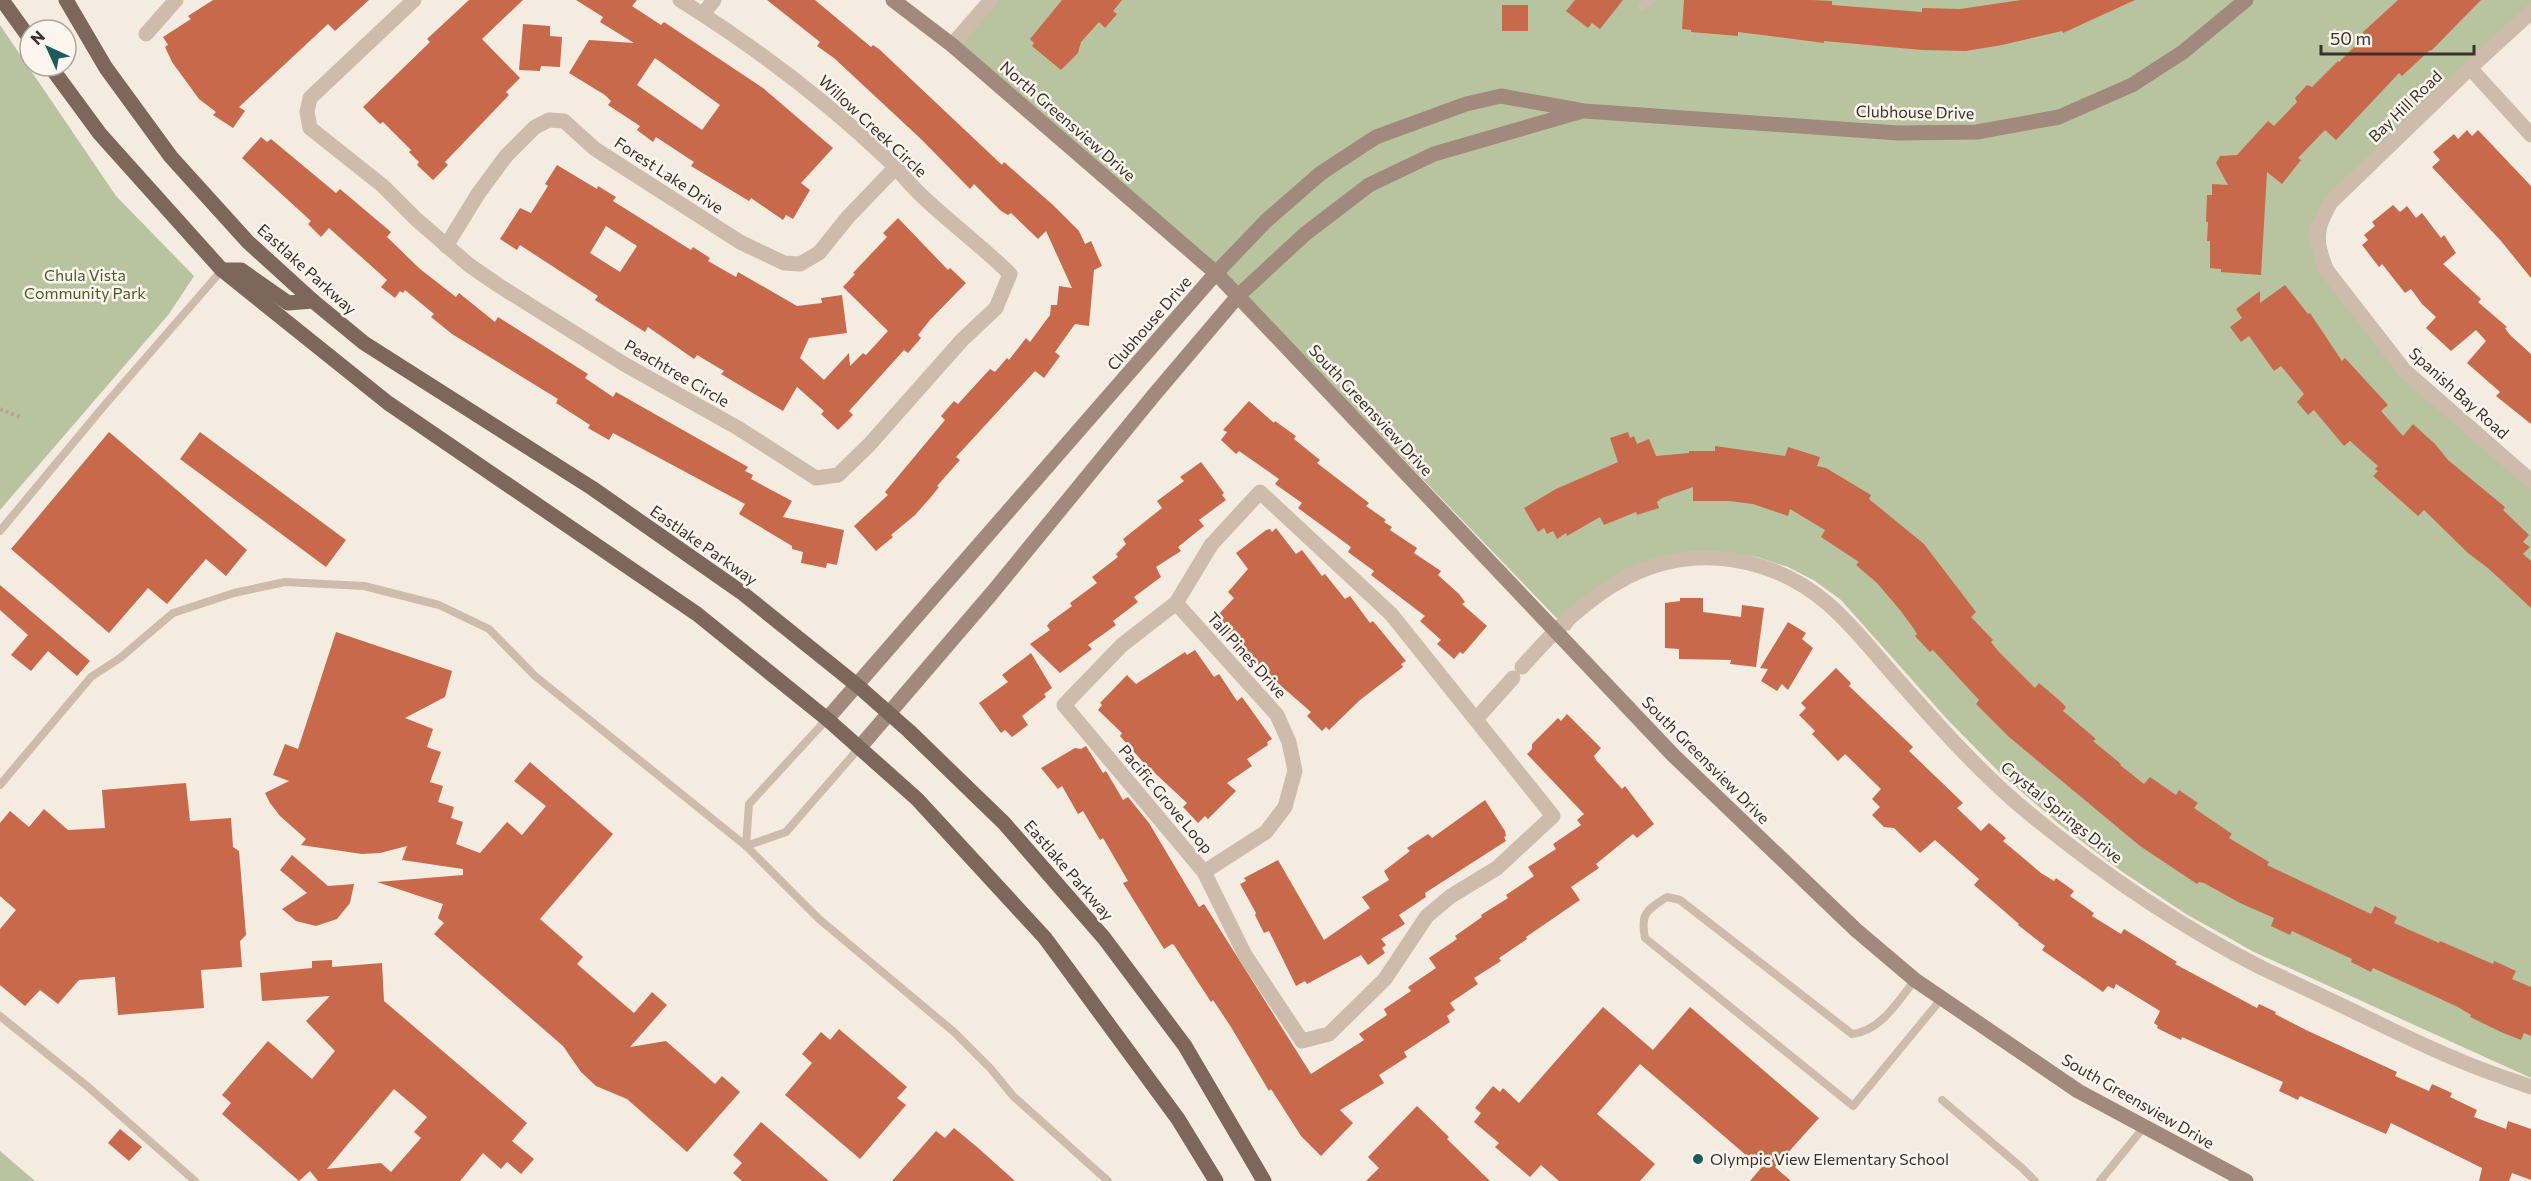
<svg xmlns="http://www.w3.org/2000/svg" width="2531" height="1181" font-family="Commissioner,sans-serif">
<rect width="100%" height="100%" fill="#f4ebe1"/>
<g fill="#b8c4a0">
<path d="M991,0H2531V17L2339,203C2323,229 2322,241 2334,268L2407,366L2531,476V1078L2254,952L2186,914L2121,871L2059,824L2000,773L1946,718L1841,600L1815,581L1788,567L1757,557L1726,553L1670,559L1589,604L1569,631L1281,332L950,47Z"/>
<path d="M0,25L116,196L194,276L169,314L0,510Z"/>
<path d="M0,1151L35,1181H0Z"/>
</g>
<g fill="#c8694b" fill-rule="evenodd">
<path d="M213,0H369L335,31L328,24L239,107L245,111L233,128L213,115L216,112L199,99L172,62L165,47L168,45L163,37L191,19L188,16Z"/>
<path d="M469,0H523L482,39L520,78L506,92L509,95L445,162L448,165L433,180L417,165L419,162L409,152L411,150L383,122L380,124L363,107L430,42L427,39Z"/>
<path d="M576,0H637L632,6L661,25L664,22L763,88L833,148L801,183L810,190L793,219L786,215L783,220L751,198L749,201L691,166L694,162L656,137L653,142L637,130L640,126L608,105L611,101L605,95L569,73L589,40L634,43L600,22L603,17ZM655,58L720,105L702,130L637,85Z"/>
<path d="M767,0H815L871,47L873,45L879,49L1002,165L1004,162L1053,205L1079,231L1085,244L1091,241L1102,266L1094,270L1089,326L1075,324L1055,352L1060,356L1044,378L1035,371L956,457L960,460L937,486L939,487L931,497L915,515L891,535L893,537L876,551L854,526L888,495L885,492L945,420L941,416L954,401L958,404L990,369L995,372L1007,358L1009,360L1026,338L1030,342L1050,315L1051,305H1057L1059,286L1072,288L1046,231L1038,239L1011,213L1008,215L1001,211L974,184L970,189L922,140L834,58L817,46L820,42Z"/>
<path d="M1062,0H1122L1113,11L1117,14L1105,28L1099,22L1081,42L1078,53L1061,70L1032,46L1034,43L1030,39Z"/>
<path d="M1575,0H1623L1600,29L1592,23L1588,28L1566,11Z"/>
<path d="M1684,0H1812L1832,1V5L1922,12V8L1960,9L2021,0H2135L2063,33L2062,31L2002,45L1966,51L1922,50L1824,41V43L1738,32V36L1691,32V30L1682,29Z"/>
<path d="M2398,0H2481L2431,51L2430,50L2402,76L2399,73L2336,140L2325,130L2298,158L2301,160L2282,184L2267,172L2261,275L2221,272V269L2210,268V241H2207L2208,222H2206L2207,195H2212V184L2228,185L2216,163L2220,156L2237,155L2268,121L2274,126L2297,102L2295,98L2307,85L2312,87L2338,61L2339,62L2365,36L2363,32Z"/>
<rect x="1502" y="5" width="26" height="26"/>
<path d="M523,24L550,26V36L562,37L560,67L541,66L540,71L519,70Z"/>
<path d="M2467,130L2472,136L2478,130L2531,186V278L2501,241L2432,167L2440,160L2433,152L2454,134L2458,139Z"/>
<path d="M261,137L267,142L271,139L336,193L340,189L391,232L387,237L420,269L456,297L459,293L495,322L498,317L588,374L585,378L613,397L616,392L748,467L745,471L753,475L751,479L792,501L783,517L844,530L837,565L827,563L826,568L801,563L803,552L792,549V546L739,514L745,504L613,433L609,440L588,428L590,425L556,403L558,399L452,334L431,317L434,314L405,290L403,293L400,291L395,298L381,287L387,280L329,228L321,237L308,224L311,221L242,158Z"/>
<path d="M557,165L597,189L598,186L616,197L613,201L691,250L693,247L710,258L708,261L736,277L738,272L797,306L822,303L821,298L842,295L847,333L809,338L800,358L824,380L849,353L850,366L863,353L866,355L888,331L843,287L855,274L853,273L887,237L883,233L898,218L948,270L950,268L966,283L930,320L918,335L921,338L908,353L904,350L849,411L853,415L838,430L821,414L824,411L797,387L783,411L721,374L724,371L697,355L694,359L648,327L645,332L595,300L598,296L520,245L517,250L500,239L520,208L531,213L548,186L545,184ZM606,226L637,246L620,272L590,253Z"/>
<path d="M2393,205L2400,212L2407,206L2416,218L2422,213L2441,238L2444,235L2456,253L2443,264L2481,299L2478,302L2507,327L2505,328L2510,335L2531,354V424L2496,396L2500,392L2467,363L2486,341L2476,330L2451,351L2426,328L2436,317L2422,304L2411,289L2405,293L2382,264L2379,267L2362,245L2368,240L2364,235L2375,226L2372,222Z"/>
<path d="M2285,285L2308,314L2310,313L2342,361L2345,358L2388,405L2381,411L2403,436L2413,424L2435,444L2448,460L2505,507L2503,510L2529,535L2523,542L2530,547L2523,554L2531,561V608L2489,569L2468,553L2424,510L2418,516L2373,476L2378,471L2375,469L2378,466L2350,441L2344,446L2314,410L2308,415L2297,402L2304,394L2281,366L2274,371L2249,336L2241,342L2230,327L2242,318L2236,309L2260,291V303Z"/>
<path d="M1249,401L1274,423L1275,421L1296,436L1294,439L1320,460L1317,463L1369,503L1366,506L1386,520L1384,522L1392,527L1390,530L1417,548L1414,553L1441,571L1438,575L1459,594L1465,602L1462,604L1487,626L1463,654L1460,652L1454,659L1437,644L1441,640L1420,621L1425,616L1371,575L1374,571L1348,552L1351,547L1298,508L1302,503L1275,484L1279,479L1239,451L1236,454L1221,440L1227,432L1223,430Z"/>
<path d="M109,432L247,550L226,576L206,559L167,604L148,588L109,633L11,549Z"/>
<path d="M200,432L346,540L326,567L180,459Z"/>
<path d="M1628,432L1630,438L1634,436L1637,444L1649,439L1656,456L1689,453V451H1715V446L1785,456L1788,447L1820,457L1817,466L1826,468L1871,495L1869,499L1924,544L1976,612L1971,617L1993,640L1991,642L1998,651L2035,688L2039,683L2059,700L2066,707L2063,711L2096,739L2093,741L2121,764L2120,765L2144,784L2150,777L2176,795L2179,790L2198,803L2194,808L2232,834L2229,838L2269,862L2267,865L2371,914L2375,906L2397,917L2394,923L2439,943L2440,941L2493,964L2494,961L2516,971L2512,979L2531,987V1036L2524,1033L2521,1040L2501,1032L2470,1017L2471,1015L2458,1007L2373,968L2371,972L2351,962L2352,959L2292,931L2290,935L2271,926L2274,918L2240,903L2204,883L2199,882L2197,884L2140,846L2009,737L1976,704L1979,700L1933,650L1930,652L1915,636L1917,634L1914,629L1900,610L1877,583L1856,565L1859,562L1821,537L1825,530L1790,509L1788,516L1753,504L1729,501H1693V487L1662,498L1657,502L1659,508L1637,515L1636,512L1604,525L1600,517L1567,536L1566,533L1557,539L1553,531L1547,534L1544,528L1538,532L1524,508L1556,489L1618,462L1610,438Z"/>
<path d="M1201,462L1224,493L1222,495L1226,500L1199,520L1204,526L1178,547L1181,551L1156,567L1161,577L1134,597L1138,602L1113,621L1116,625L1088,645L1092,649L1060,673L1030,644L1050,630L1047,626L1050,622L1072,606L1070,603L1097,583L1092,577L1118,557L1116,554L1126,544L1123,539L1162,508L1157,501L1184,481L1180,477Z"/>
<path d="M1276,528L1296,554L1302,550L1322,576L1325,574L1345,599L1350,596L1370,623L1373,621L1406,661L1401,664L1403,667L1360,700L1329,730L1326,727L1322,731L1307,716L1311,712L1263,670L1217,622L1221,617L1218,615L1234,598L1228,592L1248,569L1236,553L1266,530L1270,529L1272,532Z"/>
<path d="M0,585L90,661L77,676L48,651L31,671L11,655L28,635L0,610Z"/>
<path d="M1680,598H1703V612L1741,617L1742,605L1764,608L1756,667L1730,664L1731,660L1679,659V649L1665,648V603L1680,601Z"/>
<path d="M1788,622L1806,633L1802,639L1813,648L1788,690L1782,684L1777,691L1761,681L1768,669L1760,668Z"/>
<path d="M336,632L452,671L445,697L405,718L433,729L427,747L441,752L430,782L443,786L438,802L454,807L451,818L463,822L456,844L480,853L507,822L522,835L546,806L514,781L530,762L613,834L540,919L583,957L577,964L634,1013L652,992L667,1005L630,1047L666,1041L715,1084L722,1076L740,1092L687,1152L627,1099L596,1086L581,1072L563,1046L434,934L444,923L438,918L443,904L377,882L463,875V869L402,860L407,846L380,853L362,854L301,845L306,839L280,816L270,803L265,793L289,781L273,775L285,744L298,749Z"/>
<path d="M1195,650L1214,677L1219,674L1237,701L1242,697L1272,739L1267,742L1268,745L1247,759L1252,766L1227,783L1236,791L1208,819L1205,816L1198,823L1183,807L1187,803L1142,761L1120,736L1122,733L1098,710L1102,705L1100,703L1127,675L1136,684L1185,652L1187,655Z"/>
<path d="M1031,653L1052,688L1044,694L1046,697L1022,716L1028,725L1012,737L1005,730L1001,733L979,703L1008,682L1002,675Z"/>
<path d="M1836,668L1851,683L1849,686L1913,747L1909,751L1963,803L1957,808L1981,831L1989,823L2006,838L2003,841L2041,873L2054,881L2056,878L2074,891L2070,896L2094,913L2092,916L2121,934L2124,929L2177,962L2175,964L2257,1008L2259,1004L2276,1012L2275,1014L2306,1030L2397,1072L2395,1076L2429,1091L2432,1084L2452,1093L2450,1097L2477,1110L2474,1117L2506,1129L2508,1121L2531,1129V1180L2512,1173L2509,1181H2479L2482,1168L2391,1123L2386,1134L2300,1096L2298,1100L2279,1091L2283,1082L2182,1037L2181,1040L2157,1028L2158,1026L2154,1023L2160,1011L2116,984L2114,989L2108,986L2103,992L2042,950L2045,946L2018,925L2019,924L1974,885L1979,879L1935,840L1920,853L1894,828L1884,827L1872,815L1880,807L1872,799L1881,789L1845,754L1838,761L1812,734L1815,731L1799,715L1806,708L1801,703Z"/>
<path d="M1567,714L1601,748L1594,756L1596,760L1622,789L1625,786L1654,824L1637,838L1633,834L1596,864L1599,868L1571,887L1580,900L1526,937L1527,939L1499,958L1501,961L1474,978L1478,984L1450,1003L1455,1010L1447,1016L1450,1022L1404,1052L1407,1057L1379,1075L1384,1083L1340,1110L1353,1123L1321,1156L1301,1136L1271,1089L1269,1091L1231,1027L1213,1000L1211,1002L1174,945L1172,944L1164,949L1123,883L1128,881L1103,838L1100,840L1083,811L1078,814L1062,786L1058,789L1041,768L1075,748L1081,749L1086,746L1103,773L1106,771L1123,800L1128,797L1149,823L1199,907L1204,904L1311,1074L1364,1040L1359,1034L1387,1015L1384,1009L1411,991L1408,987L1436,968L1429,958L1457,939L1455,936L1482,917L1481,915L1508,898L1506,895L1534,876L1528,867L1556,849L1553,844L1581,825L1577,820L1584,814L1527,754L1532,749V744L1558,718L1561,721Z"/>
<path d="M186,783L190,821L231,818L233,847L239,851L246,935L240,941L242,967L201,970L204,1008L118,1015L115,977L79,980L58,1004L40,990L25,1006L0,985V929L16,910L0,896V823L10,811L29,827L44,809L68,830L105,828L102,790Z"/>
<path d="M1485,800L1505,831L1506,836L1504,837L1506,841L1425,893L1426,897L1399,915L1405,924L1381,939L1386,945L1382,948L1385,953L1368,965L1361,955L1307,984L1305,981L1296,986L1269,931L1264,933L1255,915L1256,913L1240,884L1246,881L1244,878L1278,860L1324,940L1370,908L1362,897L1389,880L1384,871L1410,851L1407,848L1428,834L1432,838Z"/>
<path d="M292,855L328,886L354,884L350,903L337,919L316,926L296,921L282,909L307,893L280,870Z"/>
<path d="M332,960V967L382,963L384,1001L527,1123L512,1141L534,1159L521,1174L507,1162L501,1169L483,1153L460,1181H318L310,1171L299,1181L222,1114L231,1103L222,1095L268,1041L312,1079L335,1051L306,1021L330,996L262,1001L260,973L312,968V961ZM394,1089L427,1117L414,1132L421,1138L391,1172L381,1163L327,1169Z"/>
<path d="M1603,1007L1653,1050L1690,1007L1819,1118L1775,1167L1791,1181H1750L1761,1168L1640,1064L1597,1114L1655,1164L1640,1181H1559L1541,1165L1530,1177L1495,1147L1499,1143L1474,1122L1481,1113L1475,1108L1493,1086L1500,1092L1503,1088L1519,1103Z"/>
<path d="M839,1029L907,1087L897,1098L906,1105L860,1159L785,1095L812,1063L802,1054L821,1032L830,1040Z"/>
<path d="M1417,1106L1449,1137L1447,1139L1490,1181H1366L1379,1168L1368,1157Z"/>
<path d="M761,1122L829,1181H742L733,1173L742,1163L733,1155Z"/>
<path d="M954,1128L977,1147L1015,1181H892L936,1131L945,1138Z"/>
<path d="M120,1129L142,1147L129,1161L108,1143Z"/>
</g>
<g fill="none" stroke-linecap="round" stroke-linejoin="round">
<path stroke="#b9a596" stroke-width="4" stroke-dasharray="3 3" stroke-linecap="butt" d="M0,409L22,418"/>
<g stroke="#cdbbac" stroke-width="8">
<path d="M1642,6L1651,0"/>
<path d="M0,531L103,407L222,270"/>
<path d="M827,719L749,804L746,846L786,832L860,747"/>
<path d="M0,785L91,677L120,658L173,613L234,593L285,582L364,586L439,605L489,629L535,676L746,846L819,919L954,1032L991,1069L1013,1096L1108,1181"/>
<path d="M1915,980C1897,1002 1881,1031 1852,1034L1680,900L1667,897C1647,910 1640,913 1645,938L1853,1106L1942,998"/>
<path d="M0,1016L87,1086L195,1181"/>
<path d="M1942,1100L2022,1168L2035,1181"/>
<path d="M2100,1181L2144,1127"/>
</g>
<g stroke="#cdbbac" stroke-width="15">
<path d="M414,0L310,98L307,112L310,128L383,186L416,219L469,265L498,285L624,364L738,428L816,478L838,475L869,445L962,340L996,308L1010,274C982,246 950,223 921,195C909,184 899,170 887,159C822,97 755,47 680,0"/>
<path d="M2531,12L2470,68L2330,203L2315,234L2325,268L2405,371L2531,481"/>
<path d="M703,14L714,0"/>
<path d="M146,34L176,0"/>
<path d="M952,45L991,0"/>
<path d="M2470,68L2531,135"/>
<path d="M446,246L478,194L506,156L535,127L549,120L564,121L595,149L740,242L784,263L800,264L819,253L848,217L896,167"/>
<path d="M1260,492L1391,614L1553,816L1497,868L1451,896L1427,916L1385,979L1329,1034L1302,1041L1245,955L1204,872L1064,705L1122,645L1176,603L1211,545Z"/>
<path d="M1176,603L1277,715L1289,742L1295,771L1285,807L1266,832L1204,872"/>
<path d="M1522,667C1586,594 1657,535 1760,566C1826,586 1856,633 1899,681C1937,724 1975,767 2018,804C2093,867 2175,924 2262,968C2290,981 2318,994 2345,1007C2382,1025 2419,1044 2456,1059C2481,1070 2506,1078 2531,1087"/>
<path d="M1477,718L1513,678"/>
</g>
<g stroke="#a18a7d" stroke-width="15">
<path d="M893,0L952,45L1216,273L1673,755L1856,930L1915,980L2078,1091L2246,1181"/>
<path d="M827,719L1216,273L1267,220L1321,173L1376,137L1466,104L1501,96L1584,111L1898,133L1977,132L2059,117L2132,85L2183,52L2246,0"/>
<path d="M860,747L992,593L1154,395L1238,296L1305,234L1369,185L1434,154L1579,112"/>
</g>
<g stroke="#7d675c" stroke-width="15">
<path d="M2,0L30,39"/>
<path d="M66,0L106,68L171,157L248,242L313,301L364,343L592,488L741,592L858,686L909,731L1004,823L1104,938L1185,1046L1264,1181"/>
<path d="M50,66L100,134L222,270L388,403L697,614L827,719L917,799L1045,938L1178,1119L1216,1181"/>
<path d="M222,270H241L288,303L313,301"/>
</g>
</g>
<circle fill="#1f5a5e" stroke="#fbf5ee" stroke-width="2" cx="1698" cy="1159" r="6"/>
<g text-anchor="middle" stroke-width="5" stroke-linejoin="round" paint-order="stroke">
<g font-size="16" fill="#3b302b" stroke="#fbf5ee">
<text transform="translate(2405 106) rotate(-44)" y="6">Bay Hill Road</text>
<text transform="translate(1915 112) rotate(1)" y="6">Clubhouse Drive</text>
<text transform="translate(1068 121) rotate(41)" y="6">North Greensview Drive</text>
<text transform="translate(873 126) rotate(43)" y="6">Willow Creek Circle</text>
<text transform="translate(669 175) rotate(33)" y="6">Forest Lake Drive</text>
<text transform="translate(307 269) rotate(42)" y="6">Eastlake Parkway</text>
<text transform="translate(1149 323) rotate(-49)" y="6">Clubhouse Drive</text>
<text transform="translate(677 373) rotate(30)" y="6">Peachtree Circle</text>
<text transform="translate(2459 393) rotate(42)" y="6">Spanish Bay Road</text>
<text transform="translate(1371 410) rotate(47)" y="6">South Greensview Drive</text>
<text transform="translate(704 545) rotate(35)" y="6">Eastlake Parkway</text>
<text transform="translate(1247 655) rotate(48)" y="6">Tall Pines Drive</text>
<text transform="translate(1706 760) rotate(45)" y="6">South Greensview Drive</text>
<text transform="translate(1166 799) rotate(50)" y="6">Pacific Grove Loop</text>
<text transform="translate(2062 812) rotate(39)" y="6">Crystal Springs Drive</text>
<text transform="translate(1069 870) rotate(49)" y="6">Eastlake Parkway</text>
<text transform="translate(2138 1101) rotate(30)" y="6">South Greensview Drive</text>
</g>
<g font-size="16" fill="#4a5a2e" stroke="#fbf5ee">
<text x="85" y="281">Chula Vista<tspan x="85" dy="18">Community Park</tspan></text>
</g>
<g font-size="16" fill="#3b302b" stroke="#fbf5ee" text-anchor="start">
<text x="1710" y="1165">Olympic View Elementary School</text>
</g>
</g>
<g transform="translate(48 48) rotate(315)"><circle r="28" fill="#fbf5ee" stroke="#aea6a0" stroke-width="1.5"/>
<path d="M0-4.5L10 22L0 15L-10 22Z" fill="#1f5a5e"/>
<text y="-9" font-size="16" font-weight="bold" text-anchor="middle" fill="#3b302b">N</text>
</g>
<path d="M2321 45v9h153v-9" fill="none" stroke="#3b302b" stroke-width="3"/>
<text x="2330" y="45" font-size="18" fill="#3b302b" stroke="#fbf5ee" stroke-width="4.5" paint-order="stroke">50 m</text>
</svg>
